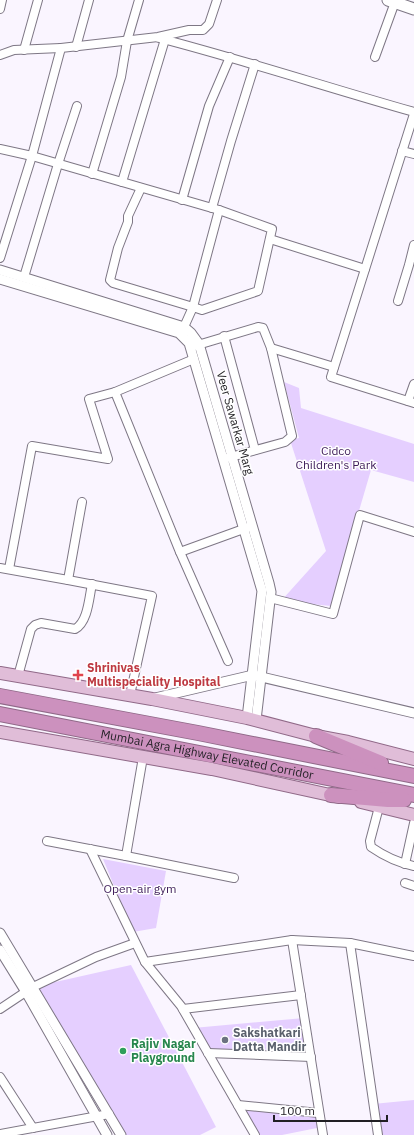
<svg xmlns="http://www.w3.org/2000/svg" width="414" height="1135" font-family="'IBM Plex Sans',sans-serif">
<rect width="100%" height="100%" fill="#faf5ff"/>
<g fill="#e5cfff">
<path d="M284,382L299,388L301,408L414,444V482L371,470L331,606L281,601L326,551L290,440L299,438Z"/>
<path d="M103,859L166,871L156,928L133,932Z"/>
<path d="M131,965L216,1127L200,1135H121L33,987Z"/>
<path d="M304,1018L311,1057L208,1053L193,1028Z"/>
<path d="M414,1100V1135H378L373,1104Z"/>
<path d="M238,1105L319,1113L322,1127L282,1135H255Z"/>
</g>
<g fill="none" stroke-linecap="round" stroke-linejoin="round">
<g stroke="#7e7785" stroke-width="10">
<g id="minor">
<path d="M0,9L2,0"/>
<path d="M159,38C244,60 329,88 414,112"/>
<path d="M76,47L89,0"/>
<path d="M24,50L38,0"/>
<path d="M0,55L14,50L61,48"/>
<path d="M375,57L395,2"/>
<path d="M414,114L331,377L414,403"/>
<path d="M0,149L32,156L219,210L272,229L258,291L202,310L193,307L184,327L180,332"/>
<path d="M402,151L414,154"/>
<path d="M92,174L121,77L127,41L139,0"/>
<path d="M122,182L166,36"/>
<path d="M141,188L128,216V222L118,248L110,280L113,283L193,307L219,210"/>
<path d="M182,200L209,106L230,57"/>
<path d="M212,208L231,141L255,64"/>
<path d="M270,239L365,269"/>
<path d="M0,258L32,156L61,48L158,37L189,30H203L209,24L217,0"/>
<path d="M24,277L58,164L77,106"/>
<path d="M398,301L409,265L414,245"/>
<path d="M224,336L255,450"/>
<path d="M191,347L258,327L263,328L271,348L292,436L285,442L227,458"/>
<path d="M271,348L334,367"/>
<path d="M194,359L115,392L180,552L228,661"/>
<path d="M408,401L414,384"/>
<path d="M180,552L249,527"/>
<path d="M0,568L68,580L152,596L130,695"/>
<path d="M9,569L32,446L108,459L89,399L115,392"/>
<path d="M68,580L82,502"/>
<path d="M270,598L333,614L360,515L414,532"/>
<path d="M18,676L31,629L35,625L41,623L75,629C88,622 89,598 92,584"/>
<path d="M379,807L370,841L371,847C384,856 399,863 414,866"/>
<path d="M47,841L126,856L143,757"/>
<path d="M90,849L145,962"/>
<path d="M126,856L234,878"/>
<path d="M405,864L414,823"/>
<path d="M405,883L414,886"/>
<path d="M292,940L323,1135"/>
<path d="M350,943L378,1135"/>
<path d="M0,1009L33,987L96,957L135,943"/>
<path d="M183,1009L301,995"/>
<path d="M208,1053L311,1057"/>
<path d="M0,1077L33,1128"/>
<path d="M238,1105L319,1113"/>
<path d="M0,1134L109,1114"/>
<path d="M255,1135L181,1006L145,962L292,940L350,943L414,956"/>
</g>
</g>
<g stroke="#7e7785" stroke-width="11">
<g id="tertiary">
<path d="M0,270L184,327L191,333L199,344L269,583L271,592L256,720"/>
<path d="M0,279L179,333L189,343L262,591L247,718"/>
<path d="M155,698L253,675L414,713"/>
<path d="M0,933L121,1135"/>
<path d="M0,950L26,992L107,1135"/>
</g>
</g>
<g stroke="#7e7785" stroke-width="13">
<path id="secondary" d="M388,0L414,9"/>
</g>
<g stroke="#906988" stroke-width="14">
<g id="primary">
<path d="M0,673L152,699L247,718L316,736L348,742L414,759"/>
<path d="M0,732L212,769L339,797"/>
<path d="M361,802L414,815"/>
</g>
</g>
<g stroke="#906988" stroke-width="16">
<g id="motorway">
<path d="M0,696L198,733L414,776"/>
<path id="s1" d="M0,714L414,795"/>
<path d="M316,736L381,763"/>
<path d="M331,795L388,800H404"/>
</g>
</g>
<use href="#minor" stroke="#fff" stroke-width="8"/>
<use href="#tertiary" stroke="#fff" stroke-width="9"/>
<use href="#secondary" stroke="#fff" stroke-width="11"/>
<use href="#primary" stroke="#e0bdd8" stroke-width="12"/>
<use href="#motorway" stroke="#cc91be" stroke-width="14"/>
</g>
<path fill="#e0444e" stroke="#fff" stroke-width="1.5" d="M76 669h4v4h4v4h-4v4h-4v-4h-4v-4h4z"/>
<circle fill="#6b7280" stroke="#fff" stroke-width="1.5" cx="225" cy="1040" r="4"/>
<circle fill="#2e9e5b" stroke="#fff" stroke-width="1.5" cx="123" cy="1051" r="4"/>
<g text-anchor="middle" stroke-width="3" stroke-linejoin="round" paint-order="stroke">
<g font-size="12" fill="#211f24" stroke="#fff">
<text transform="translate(235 423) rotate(74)" y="4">Veer Sawarkar Marg</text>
<text dy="4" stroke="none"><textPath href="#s1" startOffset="211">Mumbai Agra Highway Elevated Corridor</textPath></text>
</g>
<g font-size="12" fill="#3d1b59" stroke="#fff">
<text x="336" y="455">Cidco<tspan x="336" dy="14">Children's Park</tspan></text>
<text x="140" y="893">Open-air gym</text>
</g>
<g font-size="12" font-weight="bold" fill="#be3a42" stroke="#fff" text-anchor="start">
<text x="87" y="672">Shrinivas<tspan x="87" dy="14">Multispeciality Hospital</tspan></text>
</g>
<g font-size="12" font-weight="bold" fill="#5b616d" stroke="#fff" text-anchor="start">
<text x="233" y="1037">Sakshatkari<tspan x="233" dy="14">Datta Mandir</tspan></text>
</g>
<g font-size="12" font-weight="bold" fill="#27864d" stroke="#fff" text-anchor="start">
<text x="131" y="1048">Rajiv Nagar<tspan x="131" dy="14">Playground</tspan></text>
</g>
</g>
<path d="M274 1115v6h113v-6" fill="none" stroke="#211f24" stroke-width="2"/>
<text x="280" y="1115" font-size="12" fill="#211f24" stroke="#ffffff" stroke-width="3" paint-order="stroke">100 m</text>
</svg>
